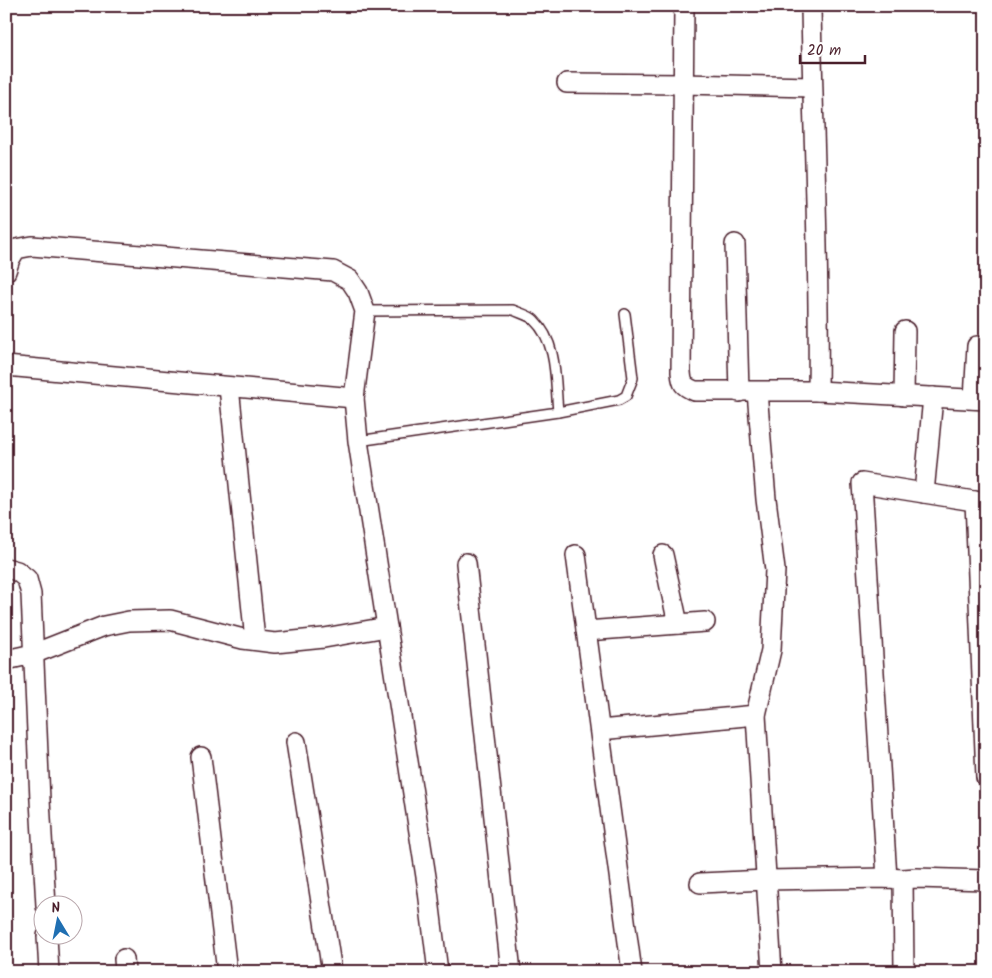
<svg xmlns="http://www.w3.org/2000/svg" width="992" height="978" font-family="Kalam,sans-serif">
<rect width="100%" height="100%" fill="#fff"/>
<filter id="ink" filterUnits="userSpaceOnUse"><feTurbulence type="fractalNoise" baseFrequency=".02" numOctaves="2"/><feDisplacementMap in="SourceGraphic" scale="10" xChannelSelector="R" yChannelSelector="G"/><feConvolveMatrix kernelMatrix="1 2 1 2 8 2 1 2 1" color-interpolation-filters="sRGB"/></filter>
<g filter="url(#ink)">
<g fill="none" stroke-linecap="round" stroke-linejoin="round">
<g stroke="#4a1f2b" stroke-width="12">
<g id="service">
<path d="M365,311L513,310C519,313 529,315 534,320C558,343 555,381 558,412"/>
<path d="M358,441L558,412L619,400L626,396L633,378L625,314"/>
</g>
</g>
<g stroke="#4a1f2b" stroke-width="22">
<g id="minor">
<path d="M684,6L681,372C682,384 683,386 695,391H818L986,400"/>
<path d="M811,6C813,135 820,263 818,391"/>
<path d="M567,83L683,84L812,87"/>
<path d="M735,244L739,392"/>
<path d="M6,271L10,259L16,249L32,246L333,271L350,280L358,292L365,311L354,398L358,441L427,883L438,972"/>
<path d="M6,366L354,398"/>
<path d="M229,387L255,640"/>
<path d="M757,392L766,499L775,570L771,650L756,715L772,972"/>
<path d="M904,396L905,331"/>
<path d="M974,399L977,346"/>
<path d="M924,493L933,397"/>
<path d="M975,501L986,777"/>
<path d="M576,555L632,972"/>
<path d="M663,555L678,624"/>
<path d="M466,563L511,972"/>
<path d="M6,568L17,571L27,579L31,594L40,800L46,906"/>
<path d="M586,631L705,622"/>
<path d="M6,660L33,654L104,626L129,621L170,620L243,639L275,643L324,638L387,627"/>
<path d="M600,730L756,715"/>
<path d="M296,742L332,972"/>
<path d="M201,757L227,972"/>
<path d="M887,878L862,483L986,503"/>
<path d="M903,879L904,972"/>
<path d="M700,883L766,880L887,878L903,879L916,878L986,880"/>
<path d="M47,936L49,972"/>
<path d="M124,959L125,972"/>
</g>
</g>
<use href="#service" stroke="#fff" stroke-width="9"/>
<use href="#minor" stroke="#fff" stroke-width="19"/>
</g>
</g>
<rect width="992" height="978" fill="none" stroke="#fff" stroke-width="25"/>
<rect x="12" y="12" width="967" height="953" fill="none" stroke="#4a1f2b" stroke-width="2" filter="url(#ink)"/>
<g transform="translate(58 920) rotate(350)"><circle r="24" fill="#ffffff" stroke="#b7a5aa"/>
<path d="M0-4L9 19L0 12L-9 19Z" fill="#1f6fb2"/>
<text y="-8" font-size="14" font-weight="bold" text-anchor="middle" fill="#4a1f2b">N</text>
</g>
<path d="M800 55v8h65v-8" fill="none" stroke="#4a1f2b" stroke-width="2.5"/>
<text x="807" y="55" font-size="15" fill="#4a1f2b" stroke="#ffffff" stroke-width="4" paint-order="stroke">20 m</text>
</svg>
